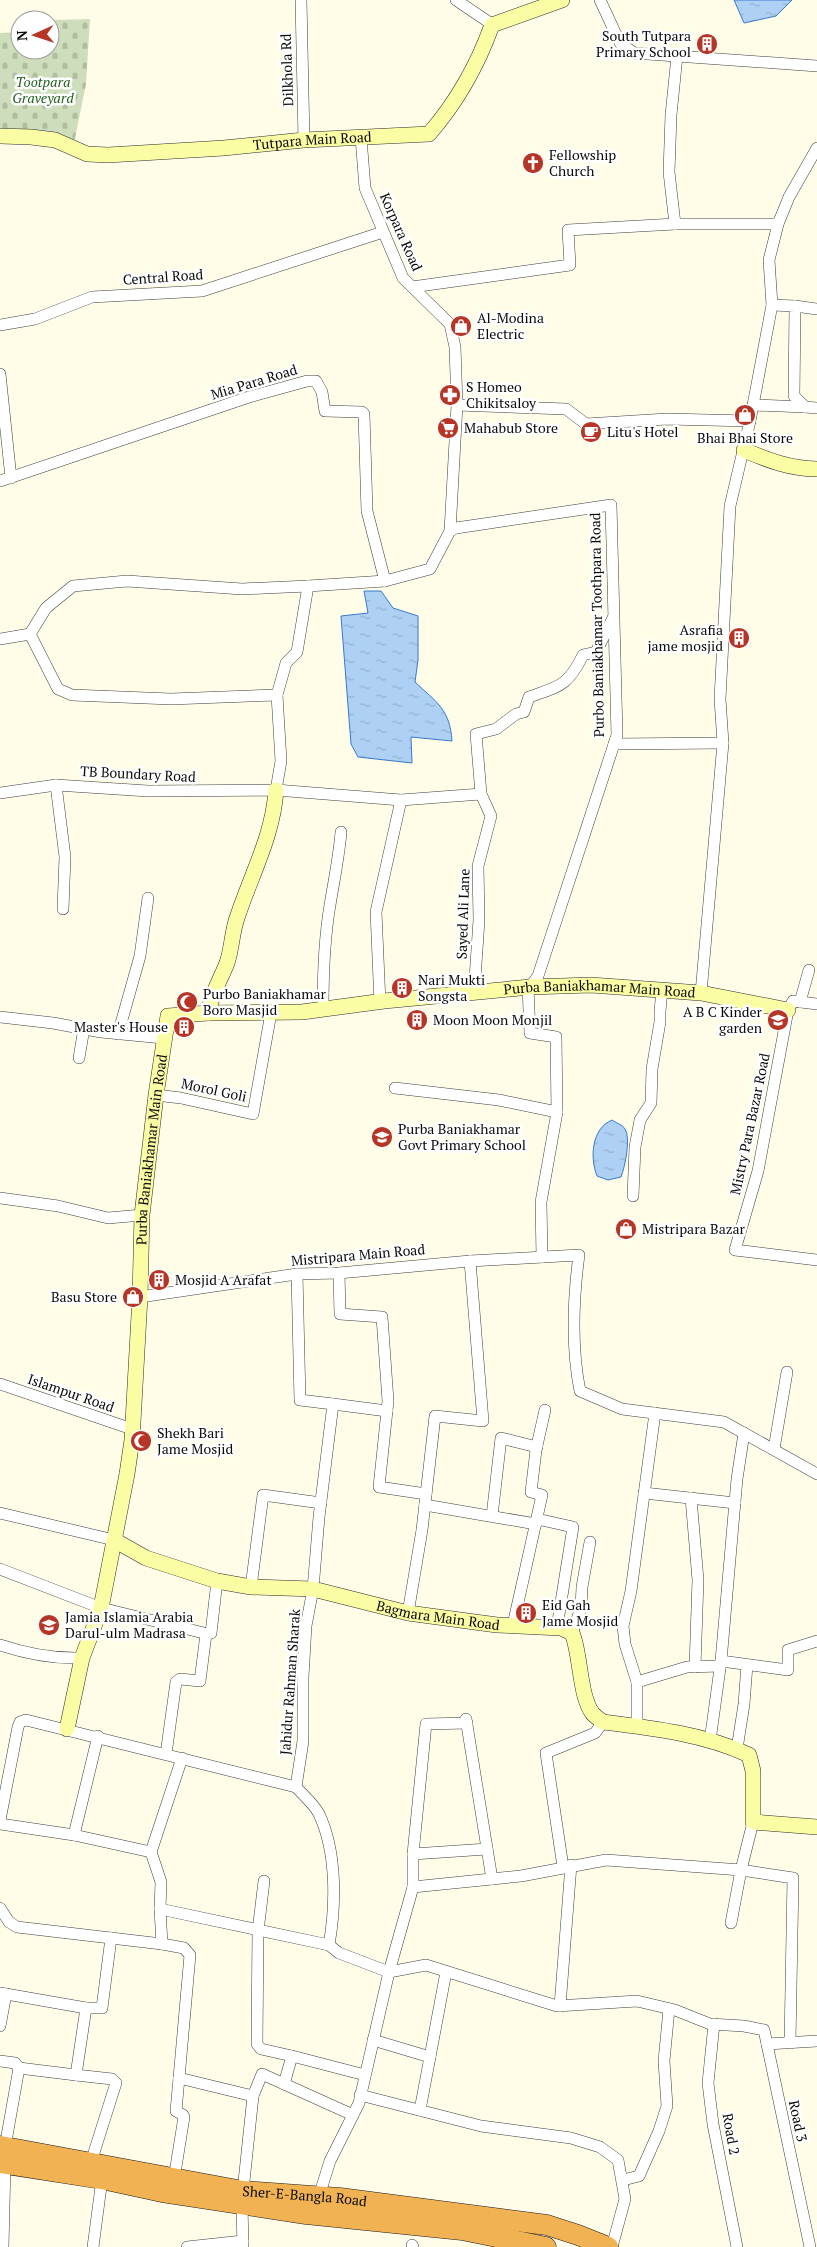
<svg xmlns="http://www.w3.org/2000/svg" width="817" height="2247" font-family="'PT Serif',serif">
<defs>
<pattern id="cemetery-stones" width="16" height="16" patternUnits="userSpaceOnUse" patternTransform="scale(1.25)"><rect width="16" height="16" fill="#cedebc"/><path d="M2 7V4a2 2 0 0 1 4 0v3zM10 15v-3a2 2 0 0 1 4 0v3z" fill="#b0bda0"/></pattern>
<pattern id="water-ripples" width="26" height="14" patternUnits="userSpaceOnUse" patternTransform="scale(1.25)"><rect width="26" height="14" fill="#aed0f4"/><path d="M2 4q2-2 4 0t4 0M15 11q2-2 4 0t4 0" fill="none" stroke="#94b1d0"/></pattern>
</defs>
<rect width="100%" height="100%" fill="#fffde8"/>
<path fill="url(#cemetery-stones)" d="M90,19L86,84L74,143L48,131H0V33L20,32V50H50V32L53,20Z"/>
<g fill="url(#water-ripples)" stroke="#377ac9">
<path d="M734,0H792L776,16L744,23Z"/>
<path d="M364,591H381L393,608L418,616V660L415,682C436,702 450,709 452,741L411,737L412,763L358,757L351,744L341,616L368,613Z"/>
<path d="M612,1120C616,1123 623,1125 625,1129C631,1138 625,1167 621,1177L608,1180L597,1176C590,1158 591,1129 612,1120Z"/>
</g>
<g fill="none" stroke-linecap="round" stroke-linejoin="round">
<g stroke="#3d3d3d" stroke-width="12">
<g id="street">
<path d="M301,0L304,140"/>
<path d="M456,0L493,25"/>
<path d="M600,0L620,43L634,53L817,66"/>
<path d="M361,138L365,188L403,278L450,324L455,347L457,405L450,531"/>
<path d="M675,224L669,172L671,115L677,56"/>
<path d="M412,287L570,265L568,230L675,224H778"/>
<path d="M772,305L795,306L794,396L805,407L817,408"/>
<path d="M795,306L817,309"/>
<path d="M0,325L35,319L92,297L202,291L383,232"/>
<path d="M0,374L11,478"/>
<path d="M457,405L566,409L586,424L667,419L750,421"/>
<path d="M753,405L805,407"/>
<path d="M0,481L249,397L307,381H316L322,392L325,411L362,412L364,414L367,511L385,581"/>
<path d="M30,634L46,608L73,586L127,581L242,589L308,586L385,581L430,569L450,531L456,528L611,505L617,735L538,976L530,987"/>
<path d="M0,639L30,634L58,689L72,695L171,699L277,695"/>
<path d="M614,744L723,743"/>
<path d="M56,785L65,857L63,909"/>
<path d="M276,790L281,761L277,695L286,663L297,652L308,586"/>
<path d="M0,793L56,785L148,791L276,790L401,800L481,794"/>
<path d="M528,987L530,1033L556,1037L557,1112L541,1202L542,1257"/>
<path d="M474,993L479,920L478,866L491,816L481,794L476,734L496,729L516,714L524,712L529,697C560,686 568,686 583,655L596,652L613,618"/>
<path d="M701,993L723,743L720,699L730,506L750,421L772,305L769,260L778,224L789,197L817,148"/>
<path d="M800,1002L809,970"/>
<path d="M380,1003L376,912L401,800"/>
<path d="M817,1004L793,1001L788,1010L758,1171L735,1250L817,1260"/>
<path d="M323,1009C323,974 324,940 330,905C334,880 339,857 341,832"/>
<path d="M0,1017L53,1023L101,1032L163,1038"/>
<path d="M118,1034L140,956L148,898"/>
<path d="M79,1058L84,1028"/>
<path d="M395,1088L499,1100L557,1112"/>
<path d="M156,1095L181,1098L253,1114L271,1013"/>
<path d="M633,1196L635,1147L640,1120L651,1103L652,1069L660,1022V1011L662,990"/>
<path d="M0,1198L58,1206L108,1218L142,1215"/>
<path d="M339,1273L340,1314L382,1317L388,1401L379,1487L426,1494"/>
<path d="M297,1274L300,1400L333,1404L319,1517L313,1589L306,1626L303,1677V1741L296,1787C303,1795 314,1804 319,1814C337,1852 336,1905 329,1945L339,1953L389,1972L426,1965L557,2006L637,2001L675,2010L710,2024L744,2026L764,2030L810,2247"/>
<path d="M140,1297L297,1274L339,1273L470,1261L579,1255C573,1300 571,1346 580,1391L622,1409L724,1422L817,1474"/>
<path d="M0,1384L132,1429"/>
<path d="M333,1404L387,1411"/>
<path d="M744,1433L737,1479L721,1661L788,1670V1650L817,1641"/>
<path d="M774,1449L787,1372"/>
<path d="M644,1493L735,1503"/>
<path d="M691,1498L698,1580L695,1667"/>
<path d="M425,1505L536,1524"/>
<path d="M0,1513L114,1540"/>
<path d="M492,1516L501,1438L537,1447"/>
<path d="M537,1519L573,1527L557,1627"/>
<path d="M0,1569L101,1608L208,1634L211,1633L217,1581"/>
<path d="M251,1587L263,1495L321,1503"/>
<path d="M408,1613L422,1530L435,1416L483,1421L470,1261"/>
<path d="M513,1625L542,1495L531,1492L536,1450L545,1410"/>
<path d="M572,1633L581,1608L582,1587L590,1542"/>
<path d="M0,1645C27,1654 54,1659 82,1658"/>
<path d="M637,1682L625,1644L623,1626L631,1591L655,1413"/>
<path d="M466,1719L492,1879"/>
<path d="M637,1726V1682L687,1667L720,1666"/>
<path d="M98,1736L74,1835L151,1852"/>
<path d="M710,1741L721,1661"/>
<path d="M737,1749L744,1704L747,1665"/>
<path d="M166,1754L176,1682L180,1679L200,1681L206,1634"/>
<path d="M0,1820L18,1727L20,1722L26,1720L296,1787"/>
<path d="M0,1824L74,1835"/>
<path d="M413,1854L487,1849"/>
<path d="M563,1867L546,1753L595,1733L603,1722"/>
<path d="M264,1881L258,1931L257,2044L261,2049L292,2056"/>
<path d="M413,1887V1854L426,1724L467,1723"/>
<path d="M0,1908L9,1922L17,1927L162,1944L160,1909L329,1945"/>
<path d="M160,1909L161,1882L151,1852L182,1758"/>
<path d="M731,1923L741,1870L793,1878L790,2043"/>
<path d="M162,1944L184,1948L190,1955L179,2078L253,2096L243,2191"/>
<path d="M0,1993L86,2008"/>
<path d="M560,2006L571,1865"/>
<path d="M714,2024L708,2083L713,2124L737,2247"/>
<path d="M0,2026L6,1994"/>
<path d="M373,2040L430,2057"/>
<path d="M767,2044L817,2041"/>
<path d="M0,2061L15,2063L19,2068"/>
<path d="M284,2084L292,2056L365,2075"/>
<path d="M360,2095L481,2126L571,2138L600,2147L618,2160L625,2199L612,2247"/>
<path d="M253,2096L262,2074L353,2115"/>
<path d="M420,2110L446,1972"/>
<path d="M5,2147L19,2068L76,2075"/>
<path d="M91,2162L116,2083L112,2079L76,2075L86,2008H102L111,1938"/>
<path d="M174,2179L184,2117L183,2115L176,2111L179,2078"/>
<path d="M623,2180L639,2176L659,2131L667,2106L664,2061L669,2009"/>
<path d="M319,2196L330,2161L359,2103L389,1972L413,1887L521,1876L606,1860L741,1870L753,1822"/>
<path d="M242,2205L243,2247"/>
<path d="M412,2245L413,2247"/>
<path d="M3,2247L5,2164"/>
<path d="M93,2247L102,2179"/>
<path d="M187,2247L243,2241"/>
</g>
</g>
<g stroke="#2c2c2c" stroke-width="16">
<g id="secondary">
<path id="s1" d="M0,136L31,137L55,140L87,154L108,155L224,148L304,140L429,134C456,103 478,64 492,25L562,0"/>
<path d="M744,450C767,460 791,469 817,469"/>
<path d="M208,1013C212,992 220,981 227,963C232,948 232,932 237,918C251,875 273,836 276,790"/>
<path id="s2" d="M114,1540L146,1558L217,1581L251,1587L313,1589L408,1613L497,1625L561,1628L572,1633C581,1654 579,1696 593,1714C596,1717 600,1720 603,1722C652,1728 704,1734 749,1755L753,1771V1822L817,1827"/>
<path id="s3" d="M67,1729L82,1658L101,1608L127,1474L132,1440L140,1297L142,1215L156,1095L168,1016L208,1013L302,1012L384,1001L530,987L591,985L701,993L788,1010"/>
</g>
</g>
<g stroke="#1b1b1b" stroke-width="21">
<g id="highway">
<path id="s4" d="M0,2146L243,2191L340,2198L547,2225L578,2235L608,2247"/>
<path d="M0,2163L102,2179L162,2192L306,2214L462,2230L546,2247"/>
</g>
</g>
<use href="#street" stroke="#fff" stroke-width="11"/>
<use href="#secondary" stroke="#fafda4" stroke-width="15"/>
<use href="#highway" stroke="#f1b254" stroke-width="20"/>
</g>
<defs>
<g id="building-disc" transform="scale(1.125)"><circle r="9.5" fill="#b63527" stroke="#fff"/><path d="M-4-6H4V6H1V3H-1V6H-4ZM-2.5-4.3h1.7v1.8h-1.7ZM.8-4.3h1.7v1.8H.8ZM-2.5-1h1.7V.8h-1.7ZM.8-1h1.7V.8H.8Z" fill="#fff"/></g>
<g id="church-disc" transform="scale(1.125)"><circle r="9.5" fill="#b63527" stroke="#fff"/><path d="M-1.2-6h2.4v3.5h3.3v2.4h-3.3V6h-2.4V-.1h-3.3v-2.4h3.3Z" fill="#fff"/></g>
<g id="shop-disc" transform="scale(1.125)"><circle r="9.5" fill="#b63527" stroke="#fff"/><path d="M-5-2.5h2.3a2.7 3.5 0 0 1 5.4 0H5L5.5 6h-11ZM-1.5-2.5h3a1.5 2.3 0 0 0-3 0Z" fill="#fff"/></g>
<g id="pharmacy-disc" transform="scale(1.125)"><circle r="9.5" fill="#b63527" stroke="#fff"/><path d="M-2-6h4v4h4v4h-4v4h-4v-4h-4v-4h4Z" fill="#fff"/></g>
<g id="supermarket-disc" transform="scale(1.125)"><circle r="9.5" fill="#b63527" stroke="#fff"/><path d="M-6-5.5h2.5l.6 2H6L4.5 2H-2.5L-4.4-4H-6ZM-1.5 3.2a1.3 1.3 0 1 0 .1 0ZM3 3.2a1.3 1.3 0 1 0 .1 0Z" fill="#fff"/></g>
<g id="cafe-disc" transform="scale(1.125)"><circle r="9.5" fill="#b63527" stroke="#fff"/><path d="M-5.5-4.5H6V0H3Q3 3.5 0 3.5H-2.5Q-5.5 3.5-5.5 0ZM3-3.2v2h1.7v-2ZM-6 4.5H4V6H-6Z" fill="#fff"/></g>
<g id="mosque-disc" transform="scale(1.125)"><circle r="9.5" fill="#b63527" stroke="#fff"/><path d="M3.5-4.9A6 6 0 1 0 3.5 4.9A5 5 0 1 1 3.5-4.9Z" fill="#fff"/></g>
<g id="school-disc" transform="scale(1.125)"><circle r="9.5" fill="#b63527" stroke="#fff"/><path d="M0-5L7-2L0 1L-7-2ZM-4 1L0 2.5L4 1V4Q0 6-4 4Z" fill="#fff"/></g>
</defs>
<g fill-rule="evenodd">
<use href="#building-disc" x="707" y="44"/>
<use href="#church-disc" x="533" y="163"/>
<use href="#shop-disc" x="461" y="326"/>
<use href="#pharmacy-disc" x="450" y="395"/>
<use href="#shop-disc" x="745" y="415"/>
<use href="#supermarket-disc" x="448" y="428"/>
<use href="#cafe-disc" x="591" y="432"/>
<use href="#building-disc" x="739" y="638"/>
<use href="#building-disc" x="402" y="988"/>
<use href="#mosque-disc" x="187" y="1002"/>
<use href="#building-disc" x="417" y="1020"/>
<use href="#school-disc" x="778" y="1020"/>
<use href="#building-disc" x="184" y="1027"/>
<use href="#school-disc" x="382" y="1137"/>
<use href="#shop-disc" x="626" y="1229"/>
<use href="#building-disc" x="159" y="1280"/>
<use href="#shop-disc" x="133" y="1297"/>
<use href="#mosque-disc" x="141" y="1441"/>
<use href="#building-disc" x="526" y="1613"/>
<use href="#school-disc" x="49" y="1625"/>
</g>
<g text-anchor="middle" stroke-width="5" stroke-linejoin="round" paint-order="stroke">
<g font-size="14" fill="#0a0a0a" stroke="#fff" text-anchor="start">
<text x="691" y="41" text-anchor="end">South Tutpara<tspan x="691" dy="16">Primary School</tspan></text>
<text x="549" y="160">Fellowship<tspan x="549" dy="16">Church</tspan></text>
<text x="477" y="323">Al-Modina<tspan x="477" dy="16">Electric</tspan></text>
<text x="466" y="392">S Homeo<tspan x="466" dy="16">Chikitsaloy</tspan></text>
<text x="464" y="433">Mahabub Store</text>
<text x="607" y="437">Litu's Hotel</text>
<text x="745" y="443" text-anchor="middle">Bhai Bhai Store</text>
<text x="723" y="635" text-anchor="end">Asrafia<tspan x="723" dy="16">jame mosjid</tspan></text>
<text x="418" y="985">Nari Mukti<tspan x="418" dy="16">Songsta</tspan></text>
<text x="203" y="999">Purbo Baniakhamar<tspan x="203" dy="16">Boro Masjid</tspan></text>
<text x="762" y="1017" text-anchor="end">A B C Kinder<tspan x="762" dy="16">garden</tspan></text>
<text x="433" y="1025">Moon Moon Monjil</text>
<text x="168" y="1032" text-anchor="end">Master's House</text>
<text x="398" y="1134">Purba Baniakhamar<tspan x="398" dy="16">Govt Primary School</tspan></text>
<text x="642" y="1234">Mistripara Bazar</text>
<text x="175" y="1285">Mosjid A Arafat</text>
<text x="117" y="1302" text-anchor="end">Basu Store</text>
<text x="157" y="1438">Shekh Bari<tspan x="157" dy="16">Jame Mosjid</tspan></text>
<text x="542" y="1610">Eid Gah<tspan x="542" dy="16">Jame Mosjid</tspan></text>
<text x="65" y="1622">Jamia Islamia Arabia<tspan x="65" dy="16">Darul-ulm Madrasa</tspan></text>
</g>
<g font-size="14" fill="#0a0a0a" stroke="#fff">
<text transform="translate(287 70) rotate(-92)" y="5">Dilkhola Rd</text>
<text dy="5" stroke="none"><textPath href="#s1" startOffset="316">Tutpara Main Road</textPath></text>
<text transform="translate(401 232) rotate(66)" y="5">Korpara Road</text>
<text transform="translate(163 277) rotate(-4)" y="5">Central Road</text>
<text transform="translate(254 382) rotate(-17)" y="5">Mia Para Road</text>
<text transform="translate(597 625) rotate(-91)" y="5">Purbo Baniakhamar Toothpara Road</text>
<text transform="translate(138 774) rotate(3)" y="5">TB Boundary Road</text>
<text transform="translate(463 914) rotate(-88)" y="5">Sayed Ali Lane</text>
<text dy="5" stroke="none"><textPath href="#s3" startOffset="1156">Purba Baniakhamar Main Road</textPath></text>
<text transform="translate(214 1090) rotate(12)" y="5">Morol Goli</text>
<text transform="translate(750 1124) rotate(-78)" y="5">Mistry Para Bazar Road</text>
<text dy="5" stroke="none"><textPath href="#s3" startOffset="588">Purba Baniakhamar Main Road</textPath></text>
<text transform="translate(358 1255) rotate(-5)" y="5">Mistripara Main Road</text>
<text transform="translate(71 1393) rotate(19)" y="5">Islampur Road</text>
<text dy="5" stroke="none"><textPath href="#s2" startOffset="336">Bagmara Main Road</textPath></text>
<text transform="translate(290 1682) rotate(-86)" y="5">Jahidur Rahman Sharak</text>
<text transform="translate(798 2121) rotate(78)" y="5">Road 3</text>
<text transform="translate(731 2134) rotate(80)" y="5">Road 2</text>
<text dy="5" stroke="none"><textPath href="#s4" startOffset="309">Sher-E-Bangla Road</textPath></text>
</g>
<g font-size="14" font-style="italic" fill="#225f1d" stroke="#fff">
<text x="43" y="87">Tootpara<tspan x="43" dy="16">Graveyard</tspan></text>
</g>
</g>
<g transform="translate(35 35) rotate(267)"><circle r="24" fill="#ffffff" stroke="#9d9d9d"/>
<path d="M0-4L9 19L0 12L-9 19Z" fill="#b63527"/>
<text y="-8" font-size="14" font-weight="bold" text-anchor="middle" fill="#0a0a0a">N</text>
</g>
</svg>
